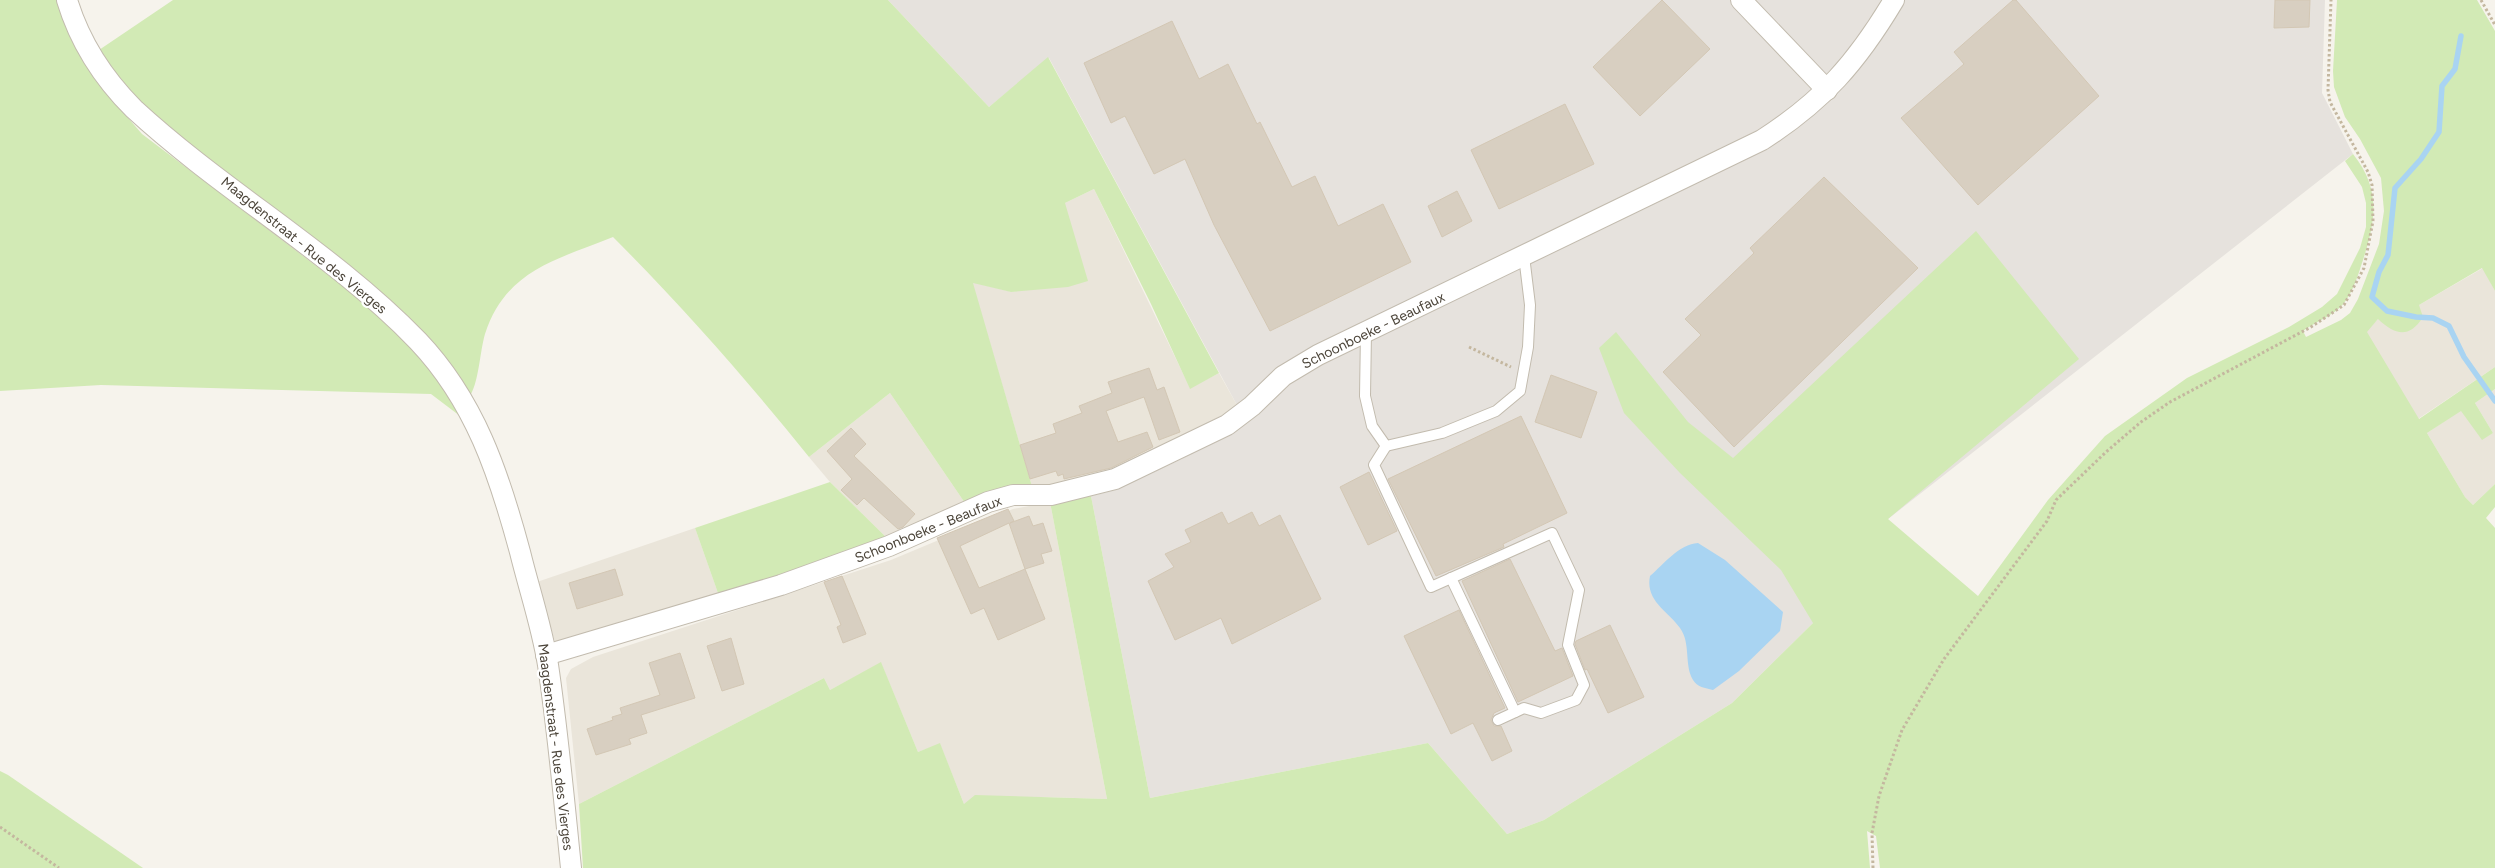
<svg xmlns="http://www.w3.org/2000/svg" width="2495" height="868" font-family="Figtree,sans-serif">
<rect width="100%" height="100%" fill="#f6f3ec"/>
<g fill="#eae5da">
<path d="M1094,189L1190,388L1219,373L1238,407L1118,469L1033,490L972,282L1012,292L1030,289L1065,203Z"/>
<path d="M2483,268L2495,291V367L2418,419L2366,332L2378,319L2419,305Z"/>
<path d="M2495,389V484L2473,505L2465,497L2427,433L2461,410L2482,439L2493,433L2475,403Z"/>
<path d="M890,393L967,506L889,540L830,482L809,457Z"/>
<path d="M1050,502L1107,799L1044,797L964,804L940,744L918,752L881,663L830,690L824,678L579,804L566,678L571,669L593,657L891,560L1013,509Z"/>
<path d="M695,528L719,596L555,642L537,582Z"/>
</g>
<path fill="#e6e2dd" d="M888,0H2325L2322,93L2353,154L1888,519L1813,623L1732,703L1544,820L1507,834L1428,743L1150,798L1091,496L1115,490L1182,459L1242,425L1238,407L1049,58L989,107Z"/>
<g fill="#d2eab5">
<path d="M0,0H62L73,37L96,81L142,134L381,315L434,369L460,416L431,394L101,385L0,391Z"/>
<path d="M173,0H888L989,107L1048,57L1219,373L1190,389L1151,304L1094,189L1065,203L1088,281L1068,287L1011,292L973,283L1033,490L967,506L890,393L809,457C747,380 683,307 613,237C556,260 506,270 485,334C480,351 479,380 471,394L135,99L113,72L99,50Z"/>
<path d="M2337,0H2477L2495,31V291L2482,268L2419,305L2423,317C2409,339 2395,335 2378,319L2367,332L2419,419L2495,367V389L2475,403L2493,433L2482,440L2461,411L2427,433L2465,497L2473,505L2495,484V507L2486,518L2495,528V868H1880L1876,836L1867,831L1870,868H583L579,804L824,678L830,690L881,662L918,752L940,743L964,804L975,795L1107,799L1050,502L1091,496L1150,798L1428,743L1507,834L1544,820L1732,703L1813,623L1781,570L1680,473L1624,413L1599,348L1616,332L1688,422L1733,458L1976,231L2079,359L1888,519L1978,596L2048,500L2105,436L2187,378L2289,327L2322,307L2337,294L2360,248L2366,227V203L2362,187L2345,161L2353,154C2381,189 2376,220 2363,260C2358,275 2354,290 2344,303C2335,315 2315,322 2303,331L2306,337L2341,320L2350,313L2358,299L2379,244L2384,211L2381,178L2360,139L2345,117L2334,87L2333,71Z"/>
<path d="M830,482L889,540L719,596L695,528Z"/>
<path d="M0,771L8,775L143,868H0Z"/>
</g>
<path fill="#a9d4f2" d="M1698,543L1725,560L1783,612L1780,631L1739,671L1713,690C1705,688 1697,687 1693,680C1684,665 1691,643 1680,628C1668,611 1645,601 1650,576C1664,564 1679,544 1698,543Z"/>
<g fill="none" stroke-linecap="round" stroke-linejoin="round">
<path stroke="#a9d4f2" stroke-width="5.5" d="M2461,36L2455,69L2442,86L2439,132L2421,159L2395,188L2388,255L2379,272L2372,297L2387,311L2416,317L2433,318L2449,326L2464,357L2495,401"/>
</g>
<g fill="#d8cfc1" stroke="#d3c7b4" fill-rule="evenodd">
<path d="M1662,0L1710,49L1640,116L1593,67Z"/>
<path d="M2013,0H2016L2099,96L1978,205L1901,118L1964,64L1954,52Z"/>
<path d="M2275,0H2310L2309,27L2274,28Z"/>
<path d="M1172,21L1199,79L1228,64L1257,124L1260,122L1292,187L1315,176L1338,226L1383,204L1411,262L1270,331L1214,225L1185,159L1154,174L1125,116L1111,123L1084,63Z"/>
<path d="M1565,104L1594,164L1499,209L1471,150Z"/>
<path d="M1824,177L1918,268L1734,447L1663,372L1701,335L1685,319L1754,253L1750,248Z"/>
<path d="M1457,191L1472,221L1442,237L1428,206Z"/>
<path d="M1149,368L1157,390L1164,387L1180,432L1159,440L1144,397L1106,411L1118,442L1147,432L1153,447L1111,468L1064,479L1063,474L1058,476L1056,471L1030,479L1020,445L1056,433L1053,424L1082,413L1079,406L1112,393L1108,382Z"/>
<path d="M1551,375L1597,392L1581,438L1535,422Z"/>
<path d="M1521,416L1567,513L1503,544L1504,547L1436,576L1388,479Z"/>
<path d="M851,428L866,444L854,456L915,514L903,527L898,529L864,498L857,505L841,490L852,479L827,451Z"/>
<path d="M1369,472L1397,531L1368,545L1340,487Z"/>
<path d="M1008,509L1014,521L1010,523L1029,516L1033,526L1043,523L1052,551L1041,554L1044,563L1025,569L1045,619L998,640L984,608L971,614L937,538ZM1009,523L1025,569L979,588L960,546Z"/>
<path d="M1222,512L1228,524L1252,512L1259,526L1280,515L1321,599L1232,644L1221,618L1175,640L1148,581L1174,567L1165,554L1191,542L1185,530Z"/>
<path d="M1510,559L1555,651L1562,648L1573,676L1518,702L1462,581Z"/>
<path d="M615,569L623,595L577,609L569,583Z"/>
<path d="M842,576L866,634L843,643L837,627L841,625L824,582Z"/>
<path d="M1459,610L1505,708L1494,713L1491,720L1494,726H1501L1512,751L1492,761L1473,723L1451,734L1404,636Z"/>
<path d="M1610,625L1644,697L1608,713L1587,669L1585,670L1575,644L1576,641Z"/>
<path d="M731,638L744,684L722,691L707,646Z"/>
<path d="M680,653L695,698L641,715L647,733L629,739L631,744L596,755L587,729L613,720L612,717L622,714L620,708L660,695L649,663Z"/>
</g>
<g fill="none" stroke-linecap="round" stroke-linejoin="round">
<g stroke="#c2bbae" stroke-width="12">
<g id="service">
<path d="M1366,332L1365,396L1372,426L1386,446L1442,433L1496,411L1520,391L1528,347L1530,305L1524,256"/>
<path d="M1386,446L1374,465L1431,587L1552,533L1579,590L1568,645L1584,685L1576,700L1541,713L1524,708L1498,720"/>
<path d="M1451,578L1515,712"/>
</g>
</g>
<g stroke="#c2bbae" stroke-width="22">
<g id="minor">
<path d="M67,0C80,43 102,77 134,109C224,192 333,253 418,341C475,401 499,474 520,552C529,589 542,627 548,665C558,732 564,800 571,868"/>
<path d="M1741,0L1827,90"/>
<path d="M546,655L781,585L889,546L988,502L1013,495H1051L1115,479L1227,425L1252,406L1283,376L1318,355L1762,140C1823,101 1857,62 1894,0"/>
</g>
</g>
<g stroke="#c4b79f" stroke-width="3" stroke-dasharray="2.5 2.5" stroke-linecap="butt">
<path d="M2481,0L2495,25"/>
<path d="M1469,347L1511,367"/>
<path d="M0,827L59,868"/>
<path d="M1873,868L1872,833L1879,796L1902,730L1944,659L2047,521L2056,500L2106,452L2141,422L2170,402L2311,327L2344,305L2364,268L2373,221L2372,185L2368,172L2330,102L2328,90L2331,0"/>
</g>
<use href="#service" stroke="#fff" stroke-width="10"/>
<use href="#minor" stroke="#fff" stroke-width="20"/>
</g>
<g text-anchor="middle" stroke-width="4.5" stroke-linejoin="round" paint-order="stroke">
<g font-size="14" fill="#4b4439" stroke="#fff">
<text transform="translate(304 245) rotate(39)" y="5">Maagdenstraat - Rue des Vierges</text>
<text transform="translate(1373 330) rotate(-26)" y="5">Schoonboeke - Beaufaux</text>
<text transform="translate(928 529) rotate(-22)" y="5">Schoonboeke - Beaufaux</text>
<text transform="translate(556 747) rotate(83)" y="5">Maagdenstraat - Rue des Vierges</text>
</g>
</g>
</svg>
